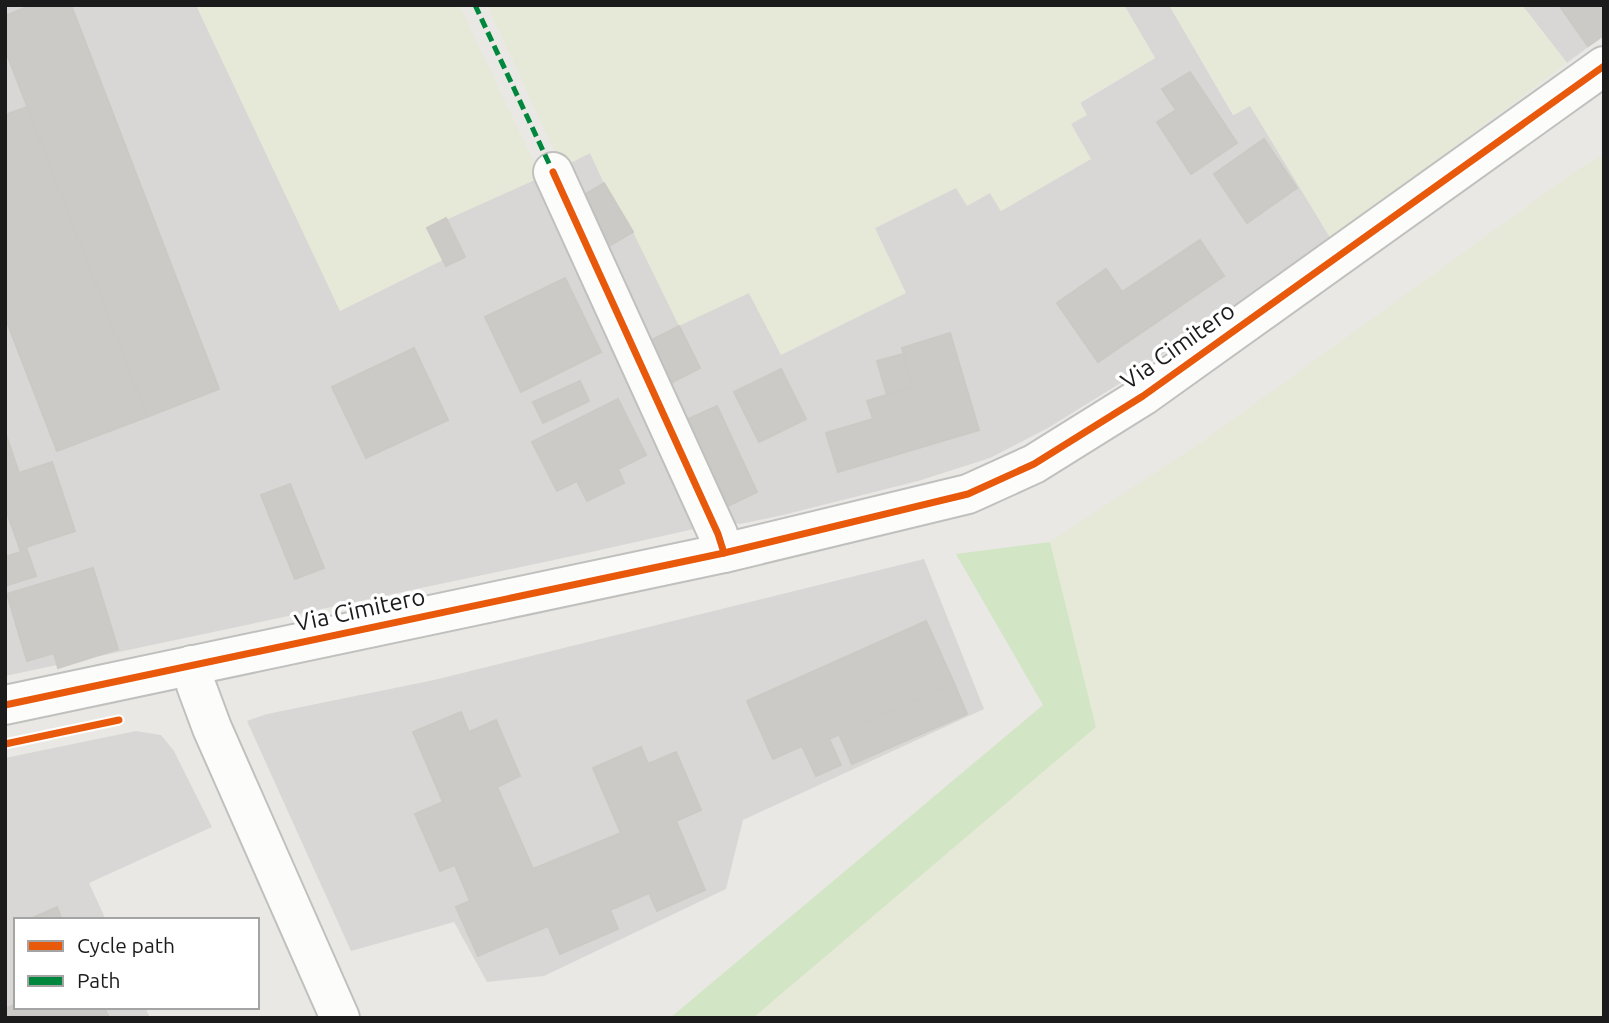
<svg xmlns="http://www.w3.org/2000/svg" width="1609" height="1023" font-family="Ubuntu,sans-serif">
<rect width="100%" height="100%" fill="#e9e8e4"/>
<g fill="#d8d7d5">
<path d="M5,5H196L341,311L427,228L541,177L699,526L694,529L582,554L5,676Z"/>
<path d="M1124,5H1169L1233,115L1250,105L1331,239L1119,384L1048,428L990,458L918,481L783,515L740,524L734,523L562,167L590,153L604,183L633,232L749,293L781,354L875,228L957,187L990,193L1001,211L1090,159L1071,124L1080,103L1155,58Z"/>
<path d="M1522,5H1604V35L1567,63Z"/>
<path d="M924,559L984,709L743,820L726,889L544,976L487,982L454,922L351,951L247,721L267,714L434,680Z"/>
<path d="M136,731L161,735L174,751L212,827L89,883L106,920H16V1007H145L150,1018H5V758Z"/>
</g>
<g fill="#e6e9d7">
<path d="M196,5H459L541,177L428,228L443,260L340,311Z"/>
<path d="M487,5H1124L1155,58L1080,102L1087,115L1071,124L1091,159L1001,211L990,193L967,206L956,188L875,228L906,293L781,355L749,293L679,326L633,232L604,183L590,153L562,167Z"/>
<path d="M1169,5H1522L1567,63L1331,239L1250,106L1234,115Z"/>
<path d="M1604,154V1018H753L1096,727L1050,542L1205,440L1577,170Z"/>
</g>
<path fill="#d2e5c4" d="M1050,542L1096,727L753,1018H670L1043,705L956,554Z"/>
<g fill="#cccac7" stroke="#ccc9c5" stroke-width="2">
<path d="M32,5H71L219,389L147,417L5,49V16Z"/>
<path d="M1559,5H1604V35L1588,46Z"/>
<path d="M1190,72L1237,143L1191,174L1157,122L1176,110L1162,89Z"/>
<path d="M27,107L147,417L57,451L5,317V115Z"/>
<path d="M1264,139L1297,188L1247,223L1214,174Z"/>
<path d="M604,183L633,232L606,248L577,199Z"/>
<path d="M446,218L465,257L446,266L427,228Z"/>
<path d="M1200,240L1224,276L1098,362L1057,303L1106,269L1122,292Z"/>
<path d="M565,278L601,352L521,392L485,317Z"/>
<path d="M679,326L700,368L669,384L648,342Z"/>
<path d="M950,333L979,430L838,472L826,433L873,419L867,401L913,387L902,348Z"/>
<path d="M414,348L448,420L366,458L332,387Z"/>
<path d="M903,354L913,387L887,395L877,361Z"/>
<path d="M781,369L806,419L759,442L734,392Z"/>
<path d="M580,381L589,401L543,423L533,402Z"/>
<path d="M618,399L646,455L618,469L624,483L587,501L577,481L557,491L532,442Z"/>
<path d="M717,406L757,492L726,507L686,420Z"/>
<path d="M5,432L19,473L52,462L75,531L26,547L36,576L5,586V557L21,552L5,507Z"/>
<path d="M290,484L324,568L295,579L261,495Z"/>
<path d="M93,568L118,649L58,668L54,653L27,661L7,594Z"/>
<path d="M926,621L954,683L829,739L841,765L816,776L802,746L773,759L747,701Z"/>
<path d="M954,683L967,714L852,764L839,734Z"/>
<path d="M461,712L469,732L496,720L520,776L497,787L533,869L621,833L593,768L641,747L648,764L676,752L701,810L676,821L705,890L657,911L649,893L610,910L618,929L560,954L548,926L478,956L456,907L470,901L455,865L440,871L415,814L443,802L413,732Z"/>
<path d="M57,907L62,920H28Z"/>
<path d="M16,1004V1007H104L109,1018H5V1009Z"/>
</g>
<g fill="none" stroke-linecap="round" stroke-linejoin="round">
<g stroke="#c0c0be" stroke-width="42">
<g id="minor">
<path d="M553,172L718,534L724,553"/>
<path d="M192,665L196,685L212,728L340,1018"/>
<path d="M5,705L724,553L968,494L1034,464L1143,396L1604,66"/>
</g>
</g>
<use href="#minor" stroke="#fcfcfb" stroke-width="38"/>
<path stroke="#00873e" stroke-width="5" stroke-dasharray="10 5" stroke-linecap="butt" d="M475,5L553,172"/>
<g stroke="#fff" stroke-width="11">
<g id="cycleway">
<path d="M553,172L718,534L724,553"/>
<path d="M5,705L724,553L968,494L1034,464L1143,396L1604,66"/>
<path d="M5,744L119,720"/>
</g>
</g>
<use href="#cycleway" stroke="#e8590c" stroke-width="7"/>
</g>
<g text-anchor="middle" stroke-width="7" stroke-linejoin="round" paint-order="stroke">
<g font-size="24" fill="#1b1b1b" stroke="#fff">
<text transform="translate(1178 346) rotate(-35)" y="8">Via Cimitero</text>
<text transform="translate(360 610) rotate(-12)" y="8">Via Cimitero</text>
</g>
</g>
<rect width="1609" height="1023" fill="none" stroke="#1b1b1b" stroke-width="14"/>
<rect x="14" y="918" width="245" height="91" fill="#ffffff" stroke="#a4a4a4" stroke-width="2"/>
<rect x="28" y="941" width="35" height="10" fill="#e8590c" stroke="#a4a4a4" stroke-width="2"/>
<text x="77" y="953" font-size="21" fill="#1b1b1b">Cycle path</text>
<rect x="28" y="976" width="35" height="10" fill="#00873e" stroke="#a4a4a4" stroke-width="2"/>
<text x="77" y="988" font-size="21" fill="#1b1b1b">Path</text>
</svg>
